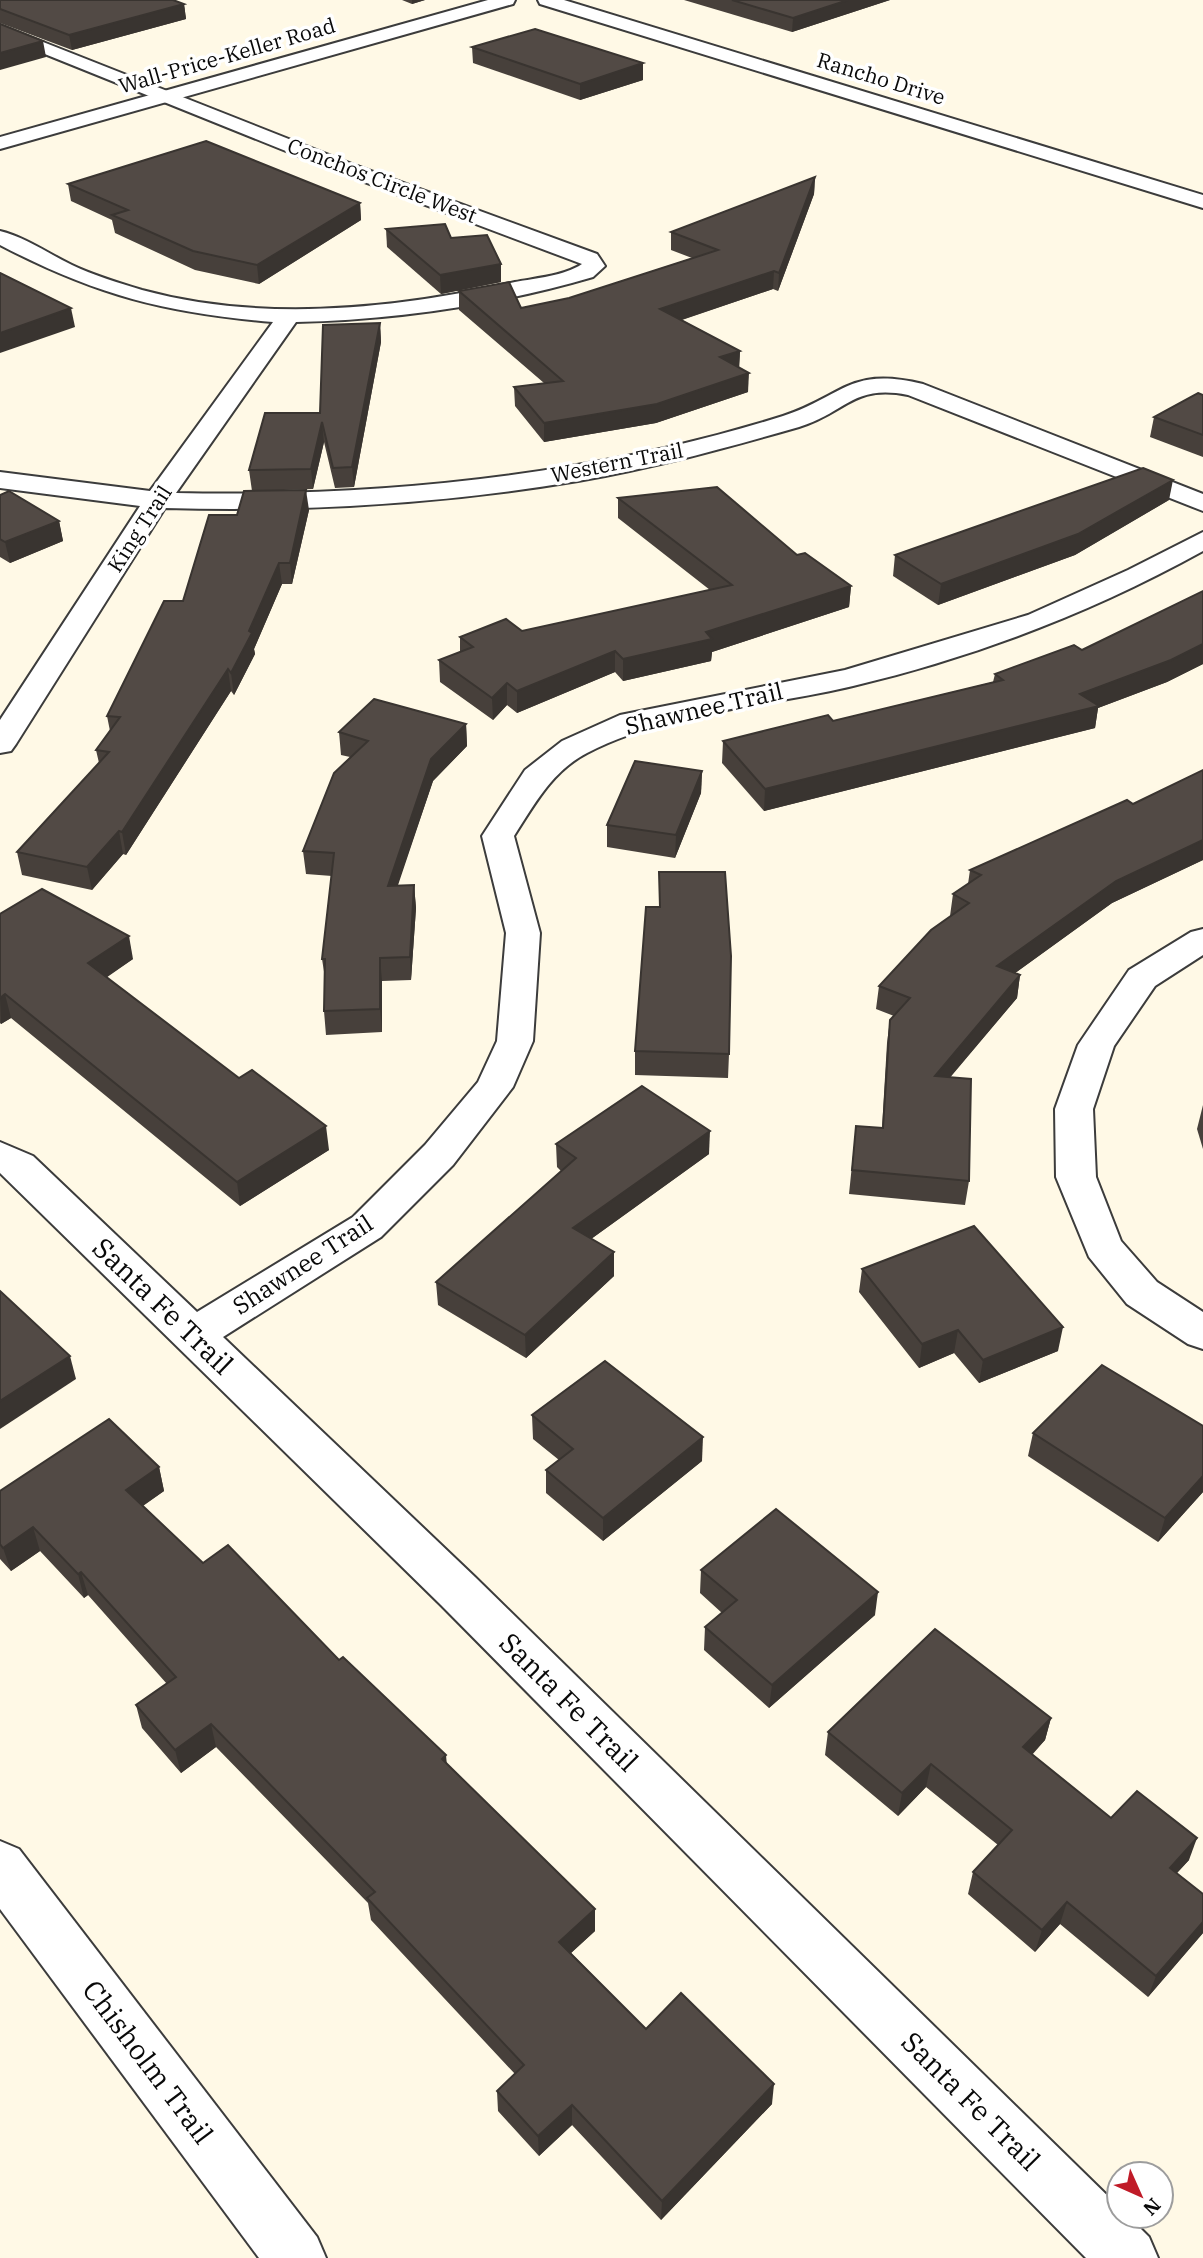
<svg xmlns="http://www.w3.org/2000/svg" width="1203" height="2258" font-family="'IBM Plex Serif',serif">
<rect width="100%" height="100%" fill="#fff9e6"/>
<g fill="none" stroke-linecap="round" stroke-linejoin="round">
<g stroke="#3c3c3c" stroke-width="4">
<g id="minor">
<path d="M538,0H564L1203,195V208L540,4Z"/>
<path d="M0,25L357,166L597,254L605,266L593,277C497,305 396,320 296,322L176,493C310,496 444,488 577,465C646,454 716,437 783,416C844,396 849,366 923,384L1203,494V511L908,395C852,384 846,413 799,427C726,448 653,468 578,481C441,504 304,512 165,508L16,744L11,751L0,753V720L140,506L0,488V472L150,491L273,322C165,313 96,295 0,245V231C25,237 49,254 72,265C93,275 119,283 142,290C262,323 396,309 515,282C536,278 564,276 582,264L343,174L0,36Z"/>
<path d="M1203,532V551C1093,612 975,657 853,686C765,707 668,711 587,753C552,771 534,805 514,836L540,933L533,1041L513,1087L453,1165L381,1237L223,1337L475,1577L1119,2207V2216H1128L1149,2237L1158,2258H1086L441,1605L0,1173V1142L33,1156L197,1312L353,1217L425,1145L478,1082L497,1041L506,933L482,836L525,770L562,741L620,715L845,670L1028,615L1128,570Z"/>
<path d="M1203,929V955L1155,986L1114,1046L1093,1109L1096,1177L1121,1241L1157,1282L1203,1312V1349L1188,1344L1127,1304L1089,1257L1056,1177L1055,1109L1078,1045L1129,970L1191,932Z"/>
<path d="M0,1841L19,1849L317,2237L326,2258H259L0,1909Z"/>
</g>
</g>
<g stroke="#3c3c3c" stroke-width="4">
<path id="tertiary" d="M488,0H515L513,4L0,149V137Z"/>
</g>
<use href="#minor" fill="#fff" fill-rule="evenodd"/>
<use href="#tertiary" fill="#fff" fill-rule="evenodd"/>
</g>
<g fill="#47403b">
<path d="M0,0L184,4L186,19L72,50L0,23Z"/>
<path d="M402,0H425L412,4Z"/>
<path d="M684,0H890L792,32Z"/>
<path d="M472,47L643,63V80L580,100L473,63Z"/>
<path d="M815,177L814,194L778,291L773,289L682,320L740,351L739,368L748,392L656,423L544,442L515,406L514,387L544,383L459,310V291L521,308L569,298L692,258L671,250V232Z"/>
<path d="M68,184L360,203L361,220L259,284L195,270L115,233L112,220L71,201Z"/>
<path d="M386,229L451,238L501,264V282L441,294L387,247Z"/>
<path d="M380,323L381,342L354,487L335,488L324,442L313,489L253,491L309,510L292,584H282L254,649L255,654L234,695L231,691L126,855L123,854L92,890L22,875L17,852L99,763L96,750L110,731L107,716L183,601L252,491L249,470L320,413Z"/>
<path d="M1203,395V457L1150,437L1154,417Z"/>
<path d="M0,495L59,521L63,541L10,563L0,557Z"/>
<path d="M618,498L797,555L851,586L849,607L712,652L711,661L623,681L615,672L517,713L507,705L493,720L440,682L439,660L460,652V637L522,631L710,590L618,518Z"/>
<path d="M1169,500L1075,555L938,605L893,576L895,555Z"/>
<path d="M1203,591V664L1167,682L1098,708L1095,728L764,811L722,763L723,741L833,721L993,682L995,674L1082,650Z"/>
<path d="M466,724L467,746L433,781L397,886L414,885L416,908L411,980L382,981V1032L326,1035L324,1011L325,978L322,959L332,876L306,874L303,851L350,757L341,755L339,732Z"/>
<path d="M1203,770V860L1112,903L1015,973L1020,975L1017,998L950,1077L969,1181L965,1205L849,1194L856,1126L882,1128L887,1043L890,1020L894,1016L876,1009L879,986L950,916L953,894L968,884L970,870L1133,804Z"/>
<path d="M702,771L701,793L675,858L607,847V825Z"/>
<path d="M659,872L729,1054L728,1078L635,1075V1051L659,907Z"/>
<path d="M0,914L133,959L106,977L329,1150L240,1206L11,1018L1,1024L0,1023Z"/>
<path d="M1203,1105V1149L1197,1129Z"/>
<path d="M556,1144L709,1154L591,1239L614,1276L526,1358L438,1305L436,1282L561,1171L557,1167Z"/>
<path d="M862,1269L1058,1351L979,1383L954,1353L919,1368L859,1292Z"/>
<path d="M532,1415L702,1461L603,1541L546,1493V1470L559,1460L533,1439Z"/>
<path d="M1203,1426V1492L1158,1542L1028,1456L1033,1433Z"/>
<path d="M159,1467L164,1491L143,1506L203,1563L339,1660L447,1764L595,1931L571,1953L646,2029L772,2104L661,2220L572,2125L539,2156L498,2111L497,2091L515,2074L371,1920L368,1903L216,1747L181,1773L142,1728L136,1705L167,1684L88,1595L84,1598L40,1551L11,1571L0,1559V1491Z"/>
<path d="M701,1570L875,1615L769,1708L704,1650L705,1627L722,1613L700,1593Z"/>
<path d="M1051,1718L1045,1740L1032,1755L1111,1818L1189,1860L1177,1873L1203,1894V1933L1148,1997L1060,1924L1035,1952L968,1894L973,1872L998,1845L926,1787L898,1816L825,1755L828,1732Z"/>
</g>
<g fill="#393430">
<path d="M412,0H425L412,4Z"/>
<path d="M848,0H890L792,32L793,18Z"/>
<path d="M184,4L186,19L72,50L69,35Z"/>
<path d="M43,41L46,57L0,70V53Z"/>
<path d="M643,63V80L580,100V84Z"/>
<path d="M815,177L814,194L778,291L779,273Z"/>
<path d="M360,203L361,220L259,284L257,265Z"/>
<path d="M501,264V282L441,294L440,275Z"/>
<path d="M774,271L773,289L660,327V309Z"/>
<path d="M71,308L75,327L0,353V333Z"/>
<path d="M380,323L381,342L354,487L352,467Z"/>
<path d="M740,351L739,369L720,357Z"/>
<path d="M749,373L748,392L656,423L544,442V423Z"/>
<path d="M322,422L324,442L313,489L311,469Z"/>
<path d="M1173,480L1169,500L1075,555L938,605L941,584Z"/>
<path d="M306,490L309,510L292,584L290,563Z"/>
<path d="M59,521L63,541L10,563L5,542Z"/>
<path d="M279,563L282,584L254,649L255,654L234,695L231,673Z"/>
<path d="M851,586L849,607L712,652L711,661L623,681V659Z"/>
<path d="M1203,644V664L1167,682L1098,708L1095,728L764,811L765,789L1080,694Z"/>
<path d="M615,651V672L517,713V691Z"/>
<path d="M228,669L231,691L126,855L122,832Z"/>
<path d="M507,683V705L493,720L492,698Z"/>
<path d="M466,724L467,746L433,781L390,909L388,886L431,759Z"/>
<path d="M702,771L701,793L675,858L676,835Z"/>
<path d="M119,831L123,854L92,890L87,867Z"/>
<path d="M1203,840V860L1112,903L993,989L997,966L1116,881Z"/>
<path d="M414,885L416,908L411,980L410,957Z"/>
<path d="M129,936L133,959L93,987L88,963Z"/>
<path d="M380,958L382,981V1032L380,1009Z"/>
<path d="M1020,975L1017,998L932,1099L935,1076Z"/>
<path d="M5,994L11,1018L1,1024L0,998Z"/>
<path d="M326,1126L329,1150L240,1206L237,1182Z"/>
<path d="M710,1131L709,1154L573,1252V1228Z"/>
<path d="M614,1252V1276L526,1358L525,1335Z"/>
<path d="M1063,1327L1058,1351L979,1383L983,1360Z"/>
<path d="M958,1330L954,1353L919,1368L922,1344Z"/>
<path d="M70,1356L76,1379L0,1429V1401Z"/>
<path d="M703,1437L702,1461L603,1541V1518Z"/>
<path d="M159,1467L164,1491L132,1513L126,1490Z"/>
<path d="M1203,1476V1492L1158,1542L1165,1518Z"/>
<path d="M33,1527L40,1551L11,1571L3,1548Z"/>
<path d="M81,1572L88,1595L84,1598L78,1574Z"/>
<path d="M878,1592L875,1615L769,1708L772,1685Z"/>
<path d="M1051,1718L1045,1740L1017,1770L1023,1747Z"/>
<path d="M211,1724L216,1747L181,1773L175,1750Z"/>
<path d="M446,1755L448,1777L442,1759Z"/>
<path d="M931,1764L926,1787L898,1816L902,1793Z"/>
<path d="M1197,1838L1189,1860L1162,1889L1170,1868Z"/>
<path d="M1067,1902L1060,1924L1035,1952L1042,1930Z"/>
<path d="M595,1909V1931L560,1963L559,1942Z"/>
<path d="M1203,1922V1933L1148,1997L1156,1976Z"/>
<path d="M774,2084L772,2104L661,2220L662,2201Z"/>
<path d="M572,2105V2125L539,2156L538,2136Z"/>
</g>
<g fill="#524a45" stroke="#393430" stroke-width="2">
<path d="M0,0H173L184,4L69,35L0,9Z"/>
<path d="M732,0H848L793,18Z"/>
<path d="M0,24L43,41L0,53Z"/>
<path d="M535,29L643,63L580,84L472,47Z"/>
<path d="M206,141L360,203L257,265L193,251L112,215L128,210L68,184Z"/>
<path d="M815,177L779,273L774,271L660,309L740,351L720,357L749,373L657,404L544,423L514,387L563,381L459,291L509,282L521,308L569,298L718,250L671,232Z"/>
<path d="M445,224L451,238L487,235L501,264L440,275L386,229Z"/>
<path d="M0,273L71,308L0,333Z"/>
<path d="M380,323L352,467L333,468L322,422L311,469L249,470L265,413H320L323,325Z"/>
<path d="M1198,393L1203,395V435L1154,417Z"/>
<path d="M1143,468L1173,480L1078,534L941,584L895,555Z"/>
<path d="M717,487L797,555L805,553L851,586L706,632L712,639L623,659L615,651L517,691L507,683L492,698L439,660L473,647L460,637L506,619L522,631L732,585L618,498Z"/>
<path d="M306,490L290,563H279L249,631L252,633L231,673L228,669L122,832L119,831L87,867L17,852L109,752L96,750L120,717L107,716L164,601H183L209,515H237L244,491Z"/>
<path d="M9,491L59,521L5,542L0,539V495Z"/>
<path d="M1203,591V644L1171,660L1080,694L1099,706L765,789L723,741L828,715L833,721L1003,680L995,674L1074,645L1082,650Z"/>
<path d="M374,699L466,724L431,759L388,886L414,885L410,957L380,958V1009L324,1011L325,959H322L334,853L303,851L334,773L368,741L339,732Z"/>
<path d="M635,761L702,771L676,835L607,825Z"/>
<path d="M1203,770V840L1116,881L997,966L1020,975L935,1076L971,1079L969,1181L852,1170L856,1126L883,1128L890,1020L910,998L879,986L931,930L969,903L953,894L981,875L970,870L1127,800L1133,804Z"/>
<path d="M659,872H725L731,956L729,1054L635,1051L646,907H660Z"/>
<path d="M42,889L129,936L88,963L239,1078L252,1070L326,1126L237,1182L5,994L0,998V914Z"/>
<path d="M642,1086L710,1131L573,1228L614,1252L525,1335L436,1282L576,1158L556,1144Z"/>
<path d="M974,1226L1063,1327L983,1360L958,1330L922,1344L862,1269Z"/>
<path d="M0,1291L70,1356L0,1401Z"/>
<path d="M605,1361L703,1437L603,1518L546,1470L573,1449L532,1415Z"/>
<path d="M1102,1365L1203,1426V1476L1165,1518L1033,1433Z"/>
<path d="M109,1419L159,1467L126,1490L203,1563L228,1545L339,1660L343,1657L446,1755L442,1759L595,1909L559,1942L646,2029L681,1993L774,2084L662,2201L572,2105L538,2136L497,2091L524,2065L367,1898L375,1892L211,1724L175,1750L136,1705L176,1677L81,1572L78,1574L33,1527L3,1548L0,1544V1491Z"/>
<path d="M776,1509L878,1592L772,1685L705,1627L737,1600L701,1570Z"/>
<path d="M935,1629L1051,1718L1023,1747L1111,1818L1137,1791L1197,1838L1170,1868L1203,1894V1922L1156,1976L1067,1902L1042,1930L973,1872L1012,1830L931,1764L902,1793L828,1732Z"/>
</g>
<g text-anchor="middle" stroke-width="7" stroke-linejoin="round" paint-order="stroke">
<g font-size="21" fill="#090909" stroke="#fff">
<text transform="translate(227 56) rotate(-16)" y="7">Wall-Price-Keller Road</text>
<text transform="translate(881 79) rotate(17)" y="7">Rancho Drive</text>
<text transform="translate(382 181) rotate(21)" y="7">Conchos Circle West</text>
<text transform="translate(617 463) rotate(-11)" y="7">Western Trail</text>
<text transform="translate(140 529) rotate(-57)" y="7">King Trail</text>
</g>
<g font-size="24" fill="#090909" stroke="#fff">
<text transform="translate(704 709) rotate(-13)" y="8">Shawnee Trail</text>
<text transform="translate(303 1265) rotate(-33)" y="8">Shawnee Trail</text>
</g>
<g font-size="28" fill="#090909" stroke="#fff">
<text transform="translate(163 1306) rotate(44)" y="10">Santa Fe Trail</text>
<text transform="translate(569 1702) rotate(45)" y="10">Santa Fe Trail</text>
<text transform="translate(148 2062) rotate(53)" y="10">Chisholm Trail</text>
<text transform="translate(971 2101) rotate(45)" y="10">Santa Fe Trail</text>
</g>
</g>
<g transform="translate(1140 2195) rotate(135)"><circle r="33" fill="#ffffff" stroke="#9d9d9d" stroke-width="2"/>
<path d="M0-5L12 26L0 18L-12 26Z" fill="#c01b28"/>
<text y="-10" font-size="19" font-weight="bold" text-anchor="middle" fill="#090909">N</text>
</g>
</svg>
